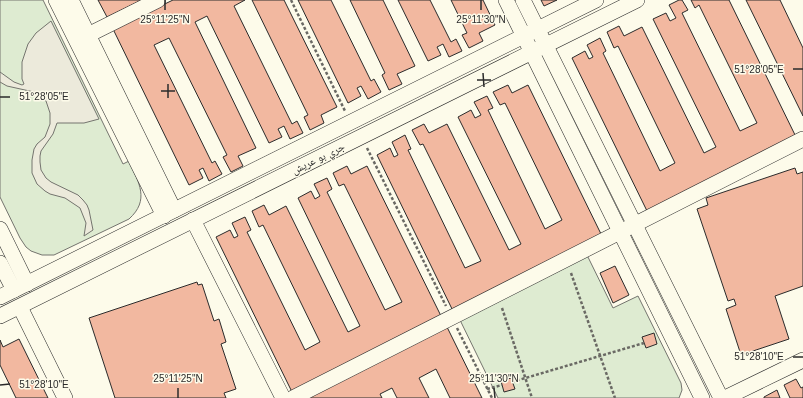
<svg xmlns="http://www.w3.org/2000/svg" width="803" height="398" font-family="Helvetica,'Noto Naskh Arabic',sans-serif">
<rect width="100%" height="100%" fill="#fdfbea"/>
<g fill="#deebd1" stroke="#74746e">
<path d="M0,0H43L123,164L129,161C139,183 150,200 129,219L54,255H42L31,251L26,247L20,238L0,197Z"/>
<path d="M586,253L613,308L638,296L681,383L682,390L679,398H498L459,318Z"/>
</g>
<path fill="#eceadb" stroke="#74746e" d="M51,21L99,119L84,123H57L53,134L41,151L40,156V162L41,170L46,178L51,182L78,195L83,200L87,205L89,210L93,230L84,236L86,223L80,208L65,198L50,194L45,191L37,184L32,173V160L34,149L37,144L45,137L50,124V113L46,101L34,92L7,86L0,82V72L14,82L22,85L24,84L22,79V62L28,44L36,33Z"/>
<g fill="#f2b8a0" stroke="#2b2b2b">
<path d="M98,0H142L107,17Z"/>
<path d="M173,0H245L234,6L292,124L297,121L303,133L290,139L284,126L278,129L282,137L269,143L207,16L195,22L256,148L238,156L243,166L231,172L223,157L227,155L169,38L154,45L212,163L215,161L222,174L209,181L203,168L199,170L203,178L189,185L113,29Z"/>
<path d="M252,0H284L337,107L321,115L324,123L310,130L304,117L308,115Z"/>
<path d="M298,0H331L371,81L374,79L381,92L368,99L361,86L357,88L361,96L348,103Z"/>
<path d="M350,0H383L415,66L397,74L402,84L389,90L382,75L385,73Z"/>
<path d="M398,0H430L451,42L456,39L462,51L449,57L443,44L437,47L441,55L428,61Z"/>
<path d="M451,0H483L495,25L479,33L483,41L469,48L462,35L467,33Z"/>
<path d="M541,0H557L544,6Z"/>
<path d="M679,0H682L688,10L682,13L740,131L757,123L699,5L695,8L691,0H729L797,139L648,213L572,58L585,51L589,59L593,57L587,45L600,38L606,51L603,53L660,171L675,163L618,46L614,48L607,32L619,26L624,36L642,27L704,153L716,147L653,19L666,13L670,21L676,18L669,5Z"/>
<path d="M746,0H780L803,48V116Z"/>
<path d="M508,85L512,93L528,85L602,236L453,311L377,155L390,148L394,157L398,155L392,142L405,135L411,149L408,150L465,268L481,261L423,144L420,145L412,130L424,124L429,133L447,124L509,250L521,244L458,117L471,110L475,118L481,115L474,102L487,96L493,108L488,110L545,229L562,220L505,103L500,105L493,92Z"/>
<path d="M347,166L351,174L367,166L442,318L292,392L216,237L230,230L234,238L238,236L232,223L245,217L251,230L247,232L305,350L320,342L263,225L259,227L252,211L264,205L269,215L286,206L348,332L360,326L298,198L311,191L315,199L320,196L314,184L327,178L332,189L327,192L385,310L402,302L344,184L339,186L333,173Z"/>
<path d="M795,168L797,174L803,172V286L775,296L789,339L741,355L726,309L736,305L734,299L728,301L697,209L708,205L706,198Z"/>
<path d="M615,266L629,295L613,303L600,273Z"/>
<path d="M197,282L198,285L202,284L214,321L219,319L226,342L221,344L236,389L224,393L226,398H115L89,318Z"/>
<path d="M447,327L482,398H450L436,369L419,378L429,398H397L392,388L380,394L382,398H305Z"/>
<path d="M654,333L657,344L646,348L642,337Z"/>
<path d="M19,339L48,398H16L0,365V340L3,347Z"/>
<path d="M511,378L515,389L504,392L501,381Z"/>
<path d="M796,379L801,388L803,387V398H790L784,385Z"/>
<path d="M777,390L780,398H764V397Z"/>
</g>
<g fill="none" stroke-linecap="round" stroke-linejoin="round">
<g stroke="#2b2b2b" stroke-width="16">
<g id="minor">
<path d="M56,0L164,216"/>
<path d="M71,0L174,210"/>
<path d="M506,0L702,398"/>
<path d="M523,0L721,398"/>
<path d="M88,35L158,0"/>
<path d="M193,220L283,398"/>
<path d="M0,229L27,284"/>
<path d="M0,263L14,290"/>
<path d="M0,297L596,0"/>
<path d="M20,307L65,398"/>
<path d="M0,316L637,0"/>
<path d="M293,398L803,139"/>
<path d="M725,398L803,360"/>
</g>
</g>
<g stroke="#6a6964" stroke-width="2.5" stroke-dasharray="3 2" stroke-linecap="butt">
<path d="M291,0L345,111"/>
<path d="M367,148L446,306"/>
<path d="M571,273L615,398"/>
<path d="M502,308L532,398"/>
<path d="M457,328L492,398"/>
<path d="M512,382L644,343"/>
<path d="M487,389L502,385"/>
</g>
<use href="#minor" stroke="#fdfbea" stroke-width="15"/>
</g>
<path fill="none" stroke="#2b2b2b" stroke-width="1.5" d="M165,0V10M481,0V10M793,69H803M483,73L484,87M477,80H491M168,84V98M161,91H175M0,97H10M793,357H803M0,385L10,384M178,388V398M494,388L495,398"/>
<g text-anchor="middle" stroke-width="3" stroke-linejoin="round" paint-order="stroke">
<g font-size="11" fill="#2b2b2b" stroke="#fdfbea">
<text transform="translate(318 158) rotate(-26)" y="4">جري بو عريش</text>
</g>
</g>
<g font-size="10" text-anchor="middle" fill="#2b2b2b" stroke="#fdfbea" stroke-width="3" stroke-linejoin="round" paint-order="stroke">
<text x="165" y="23">25°11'25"N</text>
<text x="481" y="23">25°11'30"N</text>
<text x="759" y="73">51°28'05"E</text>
<text x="44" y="100">51°28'05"E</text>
<text x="759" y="360">51°28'10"E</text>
<text x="178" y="382">25°11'25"N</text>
<text x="494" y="382">25°11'30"N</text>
<text x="44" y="388">51°28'10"E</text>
</g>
</svg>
